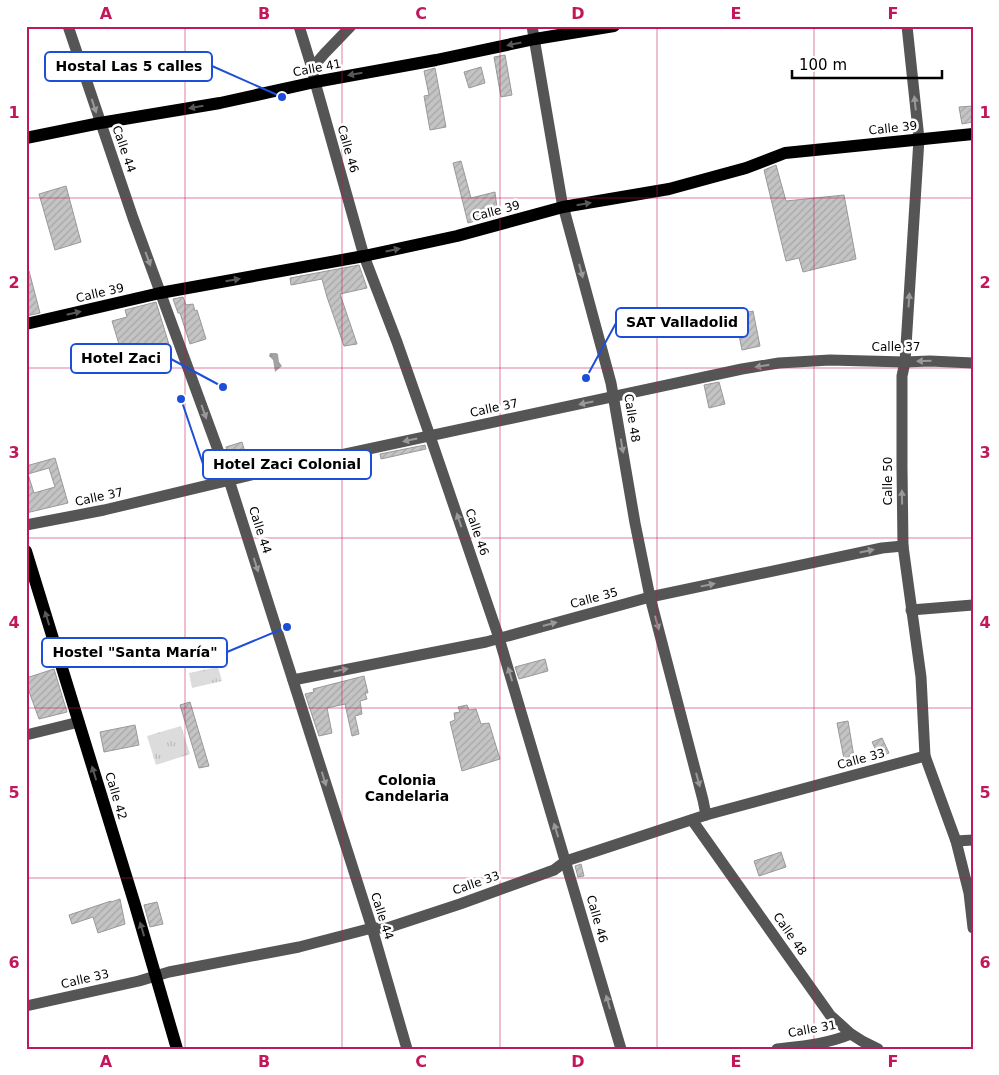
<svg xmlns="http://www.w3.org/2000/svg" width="999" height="1075" font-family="'DejaVu Sans',sans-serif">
<defs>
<pattern id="grass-tufts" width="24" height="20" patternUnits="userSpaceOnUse" patternTransform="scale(1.25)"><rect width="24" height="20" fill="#dcdcdc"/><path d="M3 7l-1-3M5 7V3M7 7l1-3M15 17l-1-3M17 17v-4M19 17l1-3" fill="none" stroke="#bbb"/></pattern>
<pattern id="water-ripples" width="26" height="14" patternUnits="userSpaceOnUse" patternTransform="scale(1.25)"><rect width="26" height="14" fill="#a3a3a3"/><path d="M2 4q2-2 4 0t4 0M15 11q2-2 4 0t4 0" fill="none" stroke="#8b8b8b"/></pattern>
<pattern id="building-hatch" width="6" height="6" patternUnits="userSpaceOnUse" patternTransform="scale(1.25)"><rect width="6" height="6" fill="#c4c4c4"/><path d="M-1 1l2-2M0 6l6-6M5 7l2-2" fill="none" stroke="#a7a7a7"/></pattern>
</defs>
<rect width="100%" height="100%" fill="#fff"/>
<g fill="url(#grass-tufts)">
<path d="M218,667L222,681L192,688L189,673Z"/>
<path d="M181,726L190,754L156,765L147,736Z"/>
</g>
<path fill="url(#water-ripples)" d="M270,353H276L278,354L279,362L282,366L275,372L273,360L269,356Z"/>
<g fill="url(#building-hatch)" stroke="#999" fill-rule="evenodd">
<path d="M505,55L512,95L501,97L494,57Z"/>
<path d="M481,67L485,83L469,88L464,72Z"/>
<path d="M435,68L446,127L430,130L424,96L429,95L424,71Z"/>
<path d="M973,106V122L962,124L959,107Z"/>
<path d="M461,161L471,198L495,192L498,216L482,221V219L468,223L453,163Z"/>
<path d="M776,165L786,201L844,195L856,259L803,272L799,258L786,261L764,170Z"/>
<path d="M66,186L81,242L55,250L39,194Z"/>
<path d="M359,265L367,288L340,294L357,344L344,346L327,297L322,279L291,285L290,278Z"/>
<path d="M29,271L40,313L26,316V272Z"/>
<path d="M183,297L186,305L193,304L195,311L197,310L206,339L190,344L180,313H178L173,299Z"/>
<path d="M156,302L171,351L125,364L112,321L127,317L125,310Z"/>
<path d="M753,311L760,346L742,350L735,315Z"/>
<path d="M719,382L725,404L709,408L704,385Z"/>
<path d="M242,442L248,462L232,467L226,447Z"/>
<path d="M425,445L426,449L381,459L380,454Z"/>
<path d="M55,458L68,503L26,513V466ZM49,468L55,487L34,493L28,474Z"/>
<path d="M545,659L548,671L519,679L515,667Z"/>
<path d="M54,669L67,712L39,719L26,683V678Z"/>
<path d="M364,676L368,693H365L367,699L360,701L362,714L355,716L359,734L352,736L345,704L327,708L332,733L319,736L305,694L314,692L313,689Z"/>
<path d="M190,702L209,766L199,768L180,705Z"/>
<path d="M467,705L469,710L476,709L481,724L489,723L500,759L462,771L450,722L455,720L454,713L460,712L458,707Z"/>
<path d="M848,721L854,757L844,759L837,723Z"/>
<path d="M135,725L139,745L104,752L100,732Z"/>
<path d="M882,738L889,753L879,757L872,742Z"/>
<path d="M781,852L786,867L759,876L754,861Z"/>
<path d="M581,864L584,876L578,877L575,866Z"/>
<path d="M120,899L125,924L98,933L93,917L72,924L69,915L111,901V902Z"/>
<path d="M157,902L163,924L150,927L144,905Z"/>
</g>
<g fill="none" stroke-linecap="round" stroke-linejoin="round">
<g stroke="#555" stroke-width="11">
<path d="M68,26L133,218L229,480L372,928L407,1049"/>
<path d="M299,26L312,68L315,82L364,256L397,342L430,436L499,638L621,1049"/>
<path d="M532,26L562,202L611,383L635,523L650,597L703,800L706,815"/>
<path d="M907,26L919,139L905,362L902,376V467L903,546L921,677L925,756L956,841L969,893L973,928"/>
<path d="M312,68L325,53L351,26"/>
<path d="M26,525L104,510L280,468L742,369L779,363L830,360L905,362L930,361L973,363"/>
<path d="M911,610L973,605"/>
<path d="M293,680L486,642L650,597L882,548L903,546"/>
<path d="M26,735L79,722"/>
<path d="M692,820L830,1015L851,1034L862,1041L878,1049"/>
<path d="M956,841L973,840"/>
<path d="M26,1006L139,981L169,972L299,947L372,928H387L460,904L554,870L566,861L706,815L925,756"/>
<path d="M777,1049C803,1046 827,1044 851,1034"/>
</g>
<g stroke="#000" stroke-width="12">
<path d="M26,138L100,123L220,103L315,82L436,60L535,39L614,26"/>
<path d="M26,324L160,293L364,256L457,236L563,207L669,189L746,168L785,153L973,134"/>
<path d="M26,551L135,905L177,1049"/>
</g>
</g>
<defs><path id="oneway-solid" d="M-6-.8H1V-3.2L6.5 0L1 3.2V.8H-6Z" transform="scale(1.25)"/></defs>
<g fill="#595959">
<use href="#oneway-solid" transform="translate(514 44) rotate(168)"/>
<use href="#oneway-solid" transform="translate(355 74) rotate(170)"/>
<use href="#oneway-solid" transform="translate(196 107) rotate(170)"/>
<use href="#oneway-solid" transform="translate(584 204) rotate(-10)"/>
<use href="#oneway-solid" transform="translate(393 250) rotate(-12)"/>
<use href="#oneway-solid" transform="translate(233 280) rotate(-10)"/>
<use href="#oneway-solid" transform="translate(74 313) rotate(-13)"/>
<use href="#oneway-solid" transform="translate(47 618) rotate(-107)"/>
<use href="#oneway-solid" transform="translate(94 773) rotate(-107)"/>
<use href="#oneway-solid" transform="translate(142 929) rotate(-106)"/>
</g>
<g fill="#999">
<use href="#oneway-solid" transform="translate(915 103) rotate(-96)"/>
<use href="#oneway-solid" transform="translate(94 106) rotate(72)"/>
<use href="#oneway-solid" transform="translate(148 259) rotate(70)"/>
<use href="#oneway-solid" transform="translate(581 271) rotate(75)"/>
<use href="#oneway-solid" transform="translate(909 300) rotate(-86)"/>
<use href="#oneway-solid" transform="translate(924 361) rotate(179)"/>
<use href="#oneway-solid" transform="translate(762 366) rotate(170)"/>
<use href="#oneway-solid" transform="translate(586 403) rotate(168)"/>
<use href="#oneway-solid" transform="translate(204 412) rotate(70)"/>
<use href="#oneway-solid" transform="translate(410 440) rotate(168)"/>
<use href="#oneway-solid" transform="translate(622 446) rotate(81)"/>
<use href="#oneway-solid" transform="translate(902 497) rotate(-91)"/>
<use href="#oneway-solid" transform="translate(459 520) rotate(-109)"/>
<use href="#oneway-solid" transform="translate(867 551) rotate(-12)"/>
<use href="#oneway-solid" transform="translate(256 565) rotate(72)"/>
<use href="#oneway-solid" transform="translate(708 585) rotate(-12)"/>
<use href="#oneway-solid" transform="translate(657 623) rotate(75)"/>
<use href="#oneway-solid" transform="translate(550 624) rotate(-15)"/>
<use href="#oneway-solid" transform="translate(341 670) rotate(-11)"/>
<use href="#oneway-solid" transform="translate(510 674) rotate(-107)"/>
<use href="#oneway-solid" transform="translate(324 779) rotate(73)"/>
<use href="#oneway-solid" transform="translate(698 780) rotate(75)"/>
<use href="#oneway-solid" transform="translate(556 830) rotate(-107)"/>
<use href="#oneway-solid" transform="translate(608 1002) rotate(-106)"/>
</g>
<path fill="none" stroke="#c2185b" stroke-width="1" stroke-opacity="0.55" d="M185,26V1049M342,26V1049M500,26V1049M657,26V1049M814,26V1049M26,198H973M26,368H973M26,538H973M26,708H973M26,878H973"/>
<g text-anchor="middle" stroke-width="5" stroke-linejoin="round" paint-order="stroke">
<g font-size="12" fill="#000" stroke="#fff">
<text transform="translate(317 68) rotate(-11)" y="4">Calle 41</text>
<text transform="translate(893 128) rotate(-6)" y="4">Calle 39</text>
<text transform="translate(124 149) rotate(71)" y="4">Calle 44</text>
<text transform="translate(348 149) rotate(74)" y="4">Calle 46</text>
<text transform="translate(496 211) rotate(-15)" y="4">Calle 39</text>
<text transform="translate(100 293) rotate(-13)" y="4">Calle 39</text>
<text x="896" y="351">Calle 37</text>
<text transform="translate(494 408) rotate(-12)" y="4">Calle 37</text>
<text transform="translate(632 418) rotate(81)" y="4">Calle 48</text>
<text transform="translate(888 481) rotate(-90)" y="4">Calle 50</text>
<text transform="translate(99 497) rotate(-12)" y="4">Calle 37</text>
<text transform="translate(260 530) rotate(72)" y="4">Calle 44</text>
<text transform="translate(477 532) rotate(71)" y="4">Calle 46</text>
<text transform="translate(594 598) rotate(-15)" y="4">Calle 35</text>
<text transform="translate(861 759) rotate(-15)" y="4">Calle 33</text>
<text transform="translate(116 796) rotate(73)" y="4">Calle 42</text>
<text transform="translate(476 883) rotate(-19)" y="4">Calle 33</text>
<text transform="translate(382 916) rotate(72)" y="4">Calle 44</text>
<text transform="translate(597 919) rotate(74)" y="4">Calle 46</text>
<text transform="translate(790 934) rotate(55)" y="4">Calle 48</text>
<text transform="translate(85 979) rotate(-13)" y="4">Calle 33</text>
<text transform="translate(812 1029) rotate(-10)" y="4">Calle 31</text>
</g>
<g font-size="14" font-weight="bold" fill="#000" stroke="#fff">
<text x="407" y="785">Colonia<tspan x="407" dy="16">Candelaria</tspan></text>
</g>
</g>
<path fill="none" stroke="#1d4ed8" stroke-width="2" d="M282 97L212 66M586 378L616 323M223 387L171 359M181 399L203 464M287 627L227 652"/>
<g fill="#1d4ed8" stroke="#fff" stroke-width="2">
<circle cx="282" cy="97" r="5"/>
<circle cx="586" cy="378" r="5"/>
<circle cx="223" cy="387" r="5"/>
<circle cx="181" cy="399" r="5"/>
<circle cx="287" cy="627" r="5"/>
</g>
<g fill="#fff" stroke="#1d4ed8" stroke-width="2">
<rect x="45" y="52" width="167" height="29" rx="5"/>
<rect x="616" y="308" width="132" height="29" rx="5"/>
<rect x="71" y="344" width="100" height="29" rx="5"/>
<rect x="203" y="450" width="168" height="29" rx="5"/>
<rect x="42" y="638" width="185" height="29" rx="5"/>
</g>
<g font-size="14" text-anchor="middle" font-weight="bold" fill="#000">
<text x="129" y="71">Hostal Las 5 calles</text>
<text x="682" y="327">SAT Valladolid</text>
<text x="121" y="363">Hotel Zaci</text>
<text x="287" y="469">Hotel Zaci Colonial</text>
<text x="135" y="657">Hostel "Santa María"</text>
</g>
<rect width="999" height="1075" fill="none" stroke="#ffffff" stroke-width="55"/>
<path d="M792 70v8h150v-8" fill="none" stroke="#000000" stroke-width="2.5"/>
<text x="799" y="70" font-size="15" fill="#000000" stroke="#ffffff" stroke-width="4" paint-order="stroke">100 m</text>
<rect x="28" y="28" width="944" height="1020" fill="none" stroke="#c2185b" stroke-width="2"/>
<g font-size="16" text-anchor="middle" font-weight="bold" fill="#c2185b">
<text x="106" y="19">A</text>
<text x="264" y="19">B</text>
<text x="421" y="19">C</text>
<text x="578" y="19">D</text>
<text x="736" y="19">E</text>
<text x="893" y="19">F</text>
<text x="14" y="118">1</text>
<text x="985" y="118">1</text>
<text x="14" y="288">2</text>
<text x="985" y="288">2</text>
<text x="14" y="458">3</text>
<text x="985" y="458">3</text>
<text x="14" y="628">4</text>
<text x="985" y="628">4</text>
<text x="14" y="798">5</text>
<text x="985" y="798">5</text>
<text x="14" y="968">6</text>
<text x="985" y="968">6</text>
<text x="106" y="1067">A</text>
<text x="264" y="1067">B</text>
<text x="421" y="1067">C</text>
<text x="578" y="1067">D</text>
<text x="736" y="1067">E</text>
<text x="893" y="1067">F</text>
</g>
</svg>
